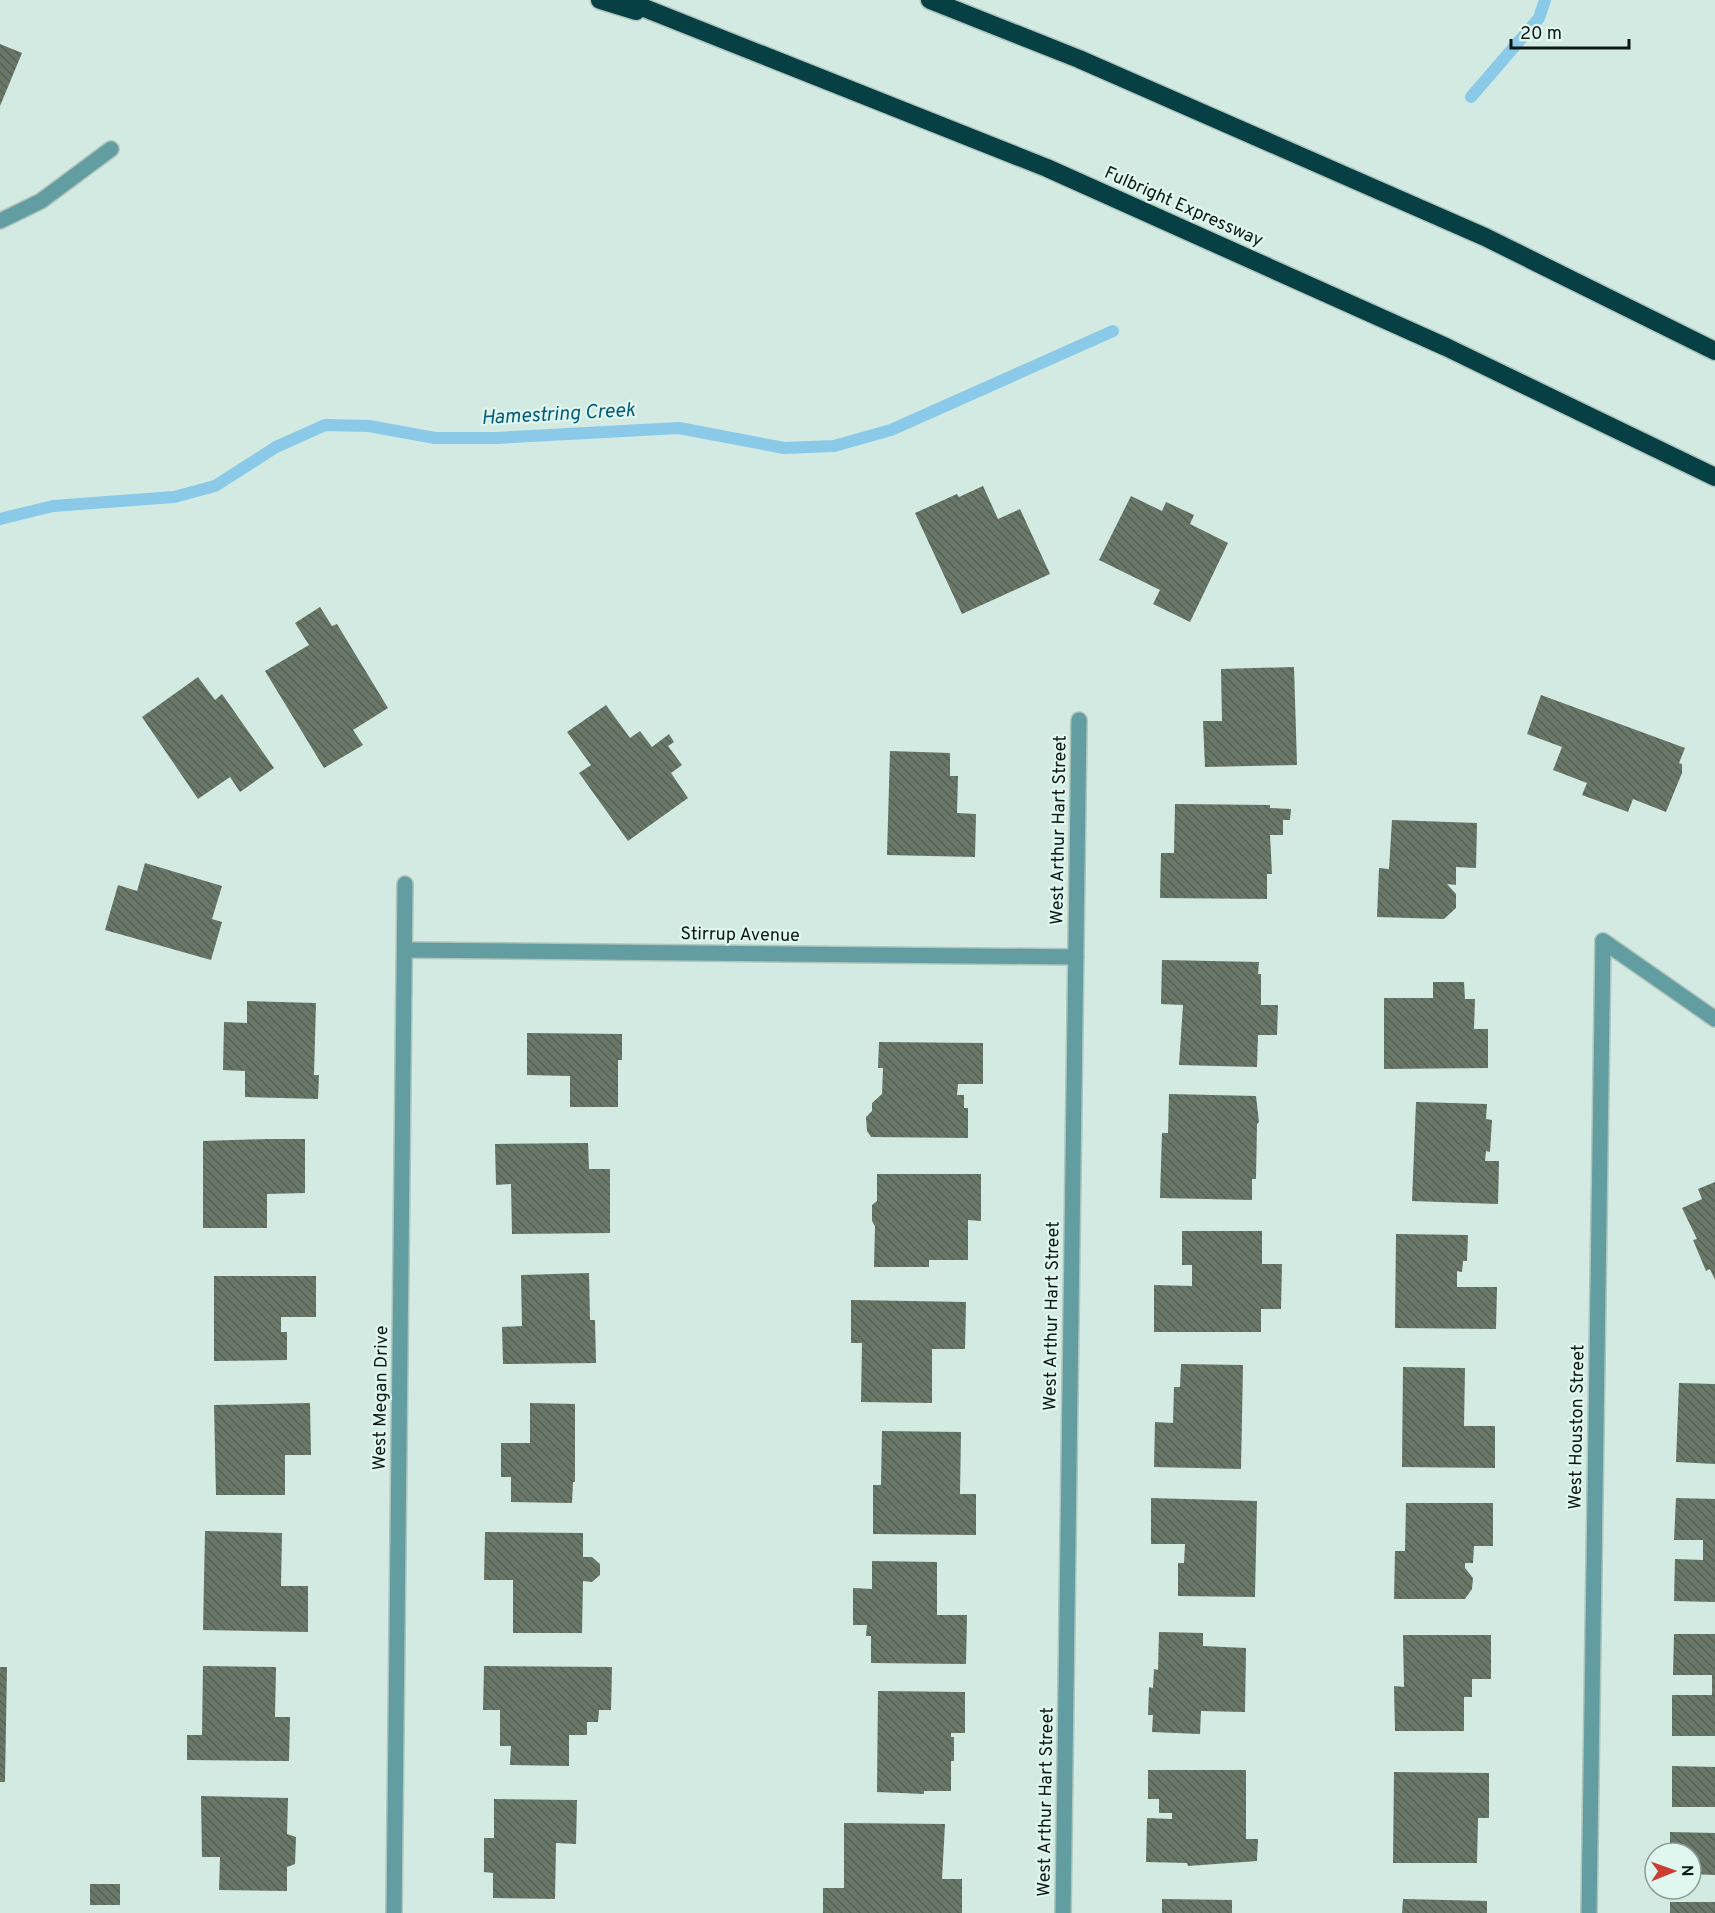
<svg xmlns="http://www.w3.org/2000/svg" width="1715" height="1913" font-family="Overpass,sans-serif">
<defs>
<pattern id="building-back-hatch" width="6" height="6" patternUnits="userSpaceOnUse" patternTransform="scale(1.5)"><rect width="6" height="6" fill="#697769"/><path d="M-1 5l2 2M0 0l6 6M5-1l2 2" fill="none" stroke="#556155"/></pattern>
</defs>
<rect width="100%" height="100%" fill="#d2eae1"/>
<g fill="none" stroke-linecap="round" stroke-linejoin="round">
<g stroke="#8ac9e8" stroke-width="12">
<path d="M1471,97L1539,18L1545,0"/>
<path d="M0,519L53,506L174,497L215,486L276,447L325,425L369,426L435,438H496L679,428L784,448L834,446L891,430L1113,331"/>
</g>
</g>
<g fill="url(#building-back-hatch)">
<path d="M0,44L22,53L0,106Z"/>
<path d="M983,486L998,519L1020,509L1050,574L962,614L915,513L957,494L959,497Z"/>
<path d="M1131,496L1162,511L1166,502L1194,515L1190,524L1228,543L1190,622L1153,604L1160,590L1099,560Z"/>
<path d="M320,607L332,626L337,624L388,708L353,730L363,745L324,768L265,671L309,645L295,623Z"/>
<path d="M1294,667L1297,765L1205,767L1203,721H1222L1221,669Z"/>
<path d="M198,677L215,700L222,694L274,768L240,792L230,777L198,799L142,717Z"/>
<path d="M1541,695L1685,748L1679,763L1682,764V773L1666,812L1633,799L1628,812L1582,795L1587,783L1553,770L1562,747L1527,734Z"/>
<path d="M606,705L630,738L640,731L652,747L669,734L674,742L668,746L682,765L671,773L688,798L628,841L579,773L591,765L567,732Z"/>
<path d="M890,751L950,753V776H958L957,813L976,814L975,857L887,855Z"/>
<path d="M1175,804L1270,805V808L1291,809L1290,820H1283V835H1270L1272,874H1267V899L1160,898L1161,853H1174Z"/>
<path d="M1392,820L1477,823L1476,868L1456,867V885L1447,884L1456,894V908L1444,919L1377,917L1379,868L1389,869Z"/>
<path d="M145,863L222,886L212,919L222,922L211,960L105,930L118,885L137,891Z"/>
<path d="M1162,960L1259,962L1258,974H1261V1005H1278L1277,1035H1258L1257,1067L1179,1065L1183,1005L1161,1004Z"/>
<path d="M1433,982H1464L1465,999H1475L1474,1029H1488V1068L1384,1069V998H1433Z"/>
<path d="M247,1001L316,1003L314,1075H319L318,1099L245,1097V1071L223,1070L224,1022L247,1023Z"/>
<path d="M527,1033L622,1034V1060H618V1107H570V1076L527,1075Z"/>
<path d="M879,1042L983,1043V1084H958L957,1095H964V1108H968V1138L871,1137L867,1131L866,1117L872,1111V1103L882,1094L883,1068H878Z"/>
<path d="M1169,1094L1256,1096L1259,1122L1257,1124L1256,1179H1252V1200L1160,1198L1162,1133H1168Z"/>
<path d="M1416,1102L1487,1104L1486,1119L1492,1120L1490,1152L1486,1151L1485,1161H1499L1498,1204L1412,1201Z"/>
<path d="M266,1139H305V1193L267,1194V1228H203V1141Z"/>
<path d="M588,1143L589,1169H610V1233L512,1234L511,1184L496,1185L495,1144Z"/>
<path d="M877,1174H981V1221L968,1220V1260H929V1267H874L875,1226L872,1221V1205L877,1201Z"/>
<path d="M1715,1182V1280L1710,1269L1706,1271L1693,1240L1697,1239L1682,1208L1702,1199L1698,1189Z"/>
<path d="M1182,1231H1262V1264H1282L1281,1309H1261V1332H1154V1285L1192,1286V1265H1182Z"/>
<path d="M1396,1234L1468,1235L1467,1261H1463L1462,1272L1457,1271V1287H1497L1496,1329L1395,1328Z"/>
<path d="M589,1273L590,1320H595L596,1363L503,1364L502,1327L522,1326L521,1275Z"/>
<path d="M214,1276H316V1317H281V1332H287V1360L214,1361Z"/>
<path d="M851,1300L966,1302L965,1349H932V1403L861,1402L862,1343H851Z"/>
<path d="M1181,1364L1243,1365L1241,1469L1154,1467L1155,1422L1173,1423L1174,1387H1180Z"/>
<path d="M1403,1367L1465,1368L1464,1426H1495V1468L1402,1467Z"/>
<path d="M1679,1383L1715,1384V1464L1676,1462Z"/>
<path d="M310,1403L311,1455H285V1495H216L214,1405Z"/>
<path d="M530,1403L575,1404V1482H573L572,1503L511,1502V1477H501V1443H530Z"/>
<path d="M882,1431L961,1432L960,1494H976V1535L873,1534V1485H881Z"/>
<path d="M1151,1498L1257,1501L1255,1597L1178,1596V1563H1184L1185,1544H1151Z"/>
<path d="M1676,1498L1715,1499V1602L1674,1601L1675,1559L1703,1560V1540H1674Z"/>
<path d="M1406,1503H1493V1546H1474L1473,1563H1465V1568L1473,1578L1472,1589L1465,1599H1394L1395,1551H1405Z"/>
<path d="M205,1531L282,1533L281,1586H308V1632L203,1630Z"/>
<path d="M485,1532L583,1533V1557H592L600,1564V1575L592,1582L583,1581L582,1633H513V1580H484Z"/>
<path d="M872,1561L937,1562V1615H967L966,1664L871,1663V1636H866L867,1625H853V1588L872,1589Z"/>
<path d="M1159,1632L1203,1633V1646L1246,1648L1245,1712L1201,1711L1200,1734L1152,1732L1153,1715H1148L1149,1687L1153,1688L1154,1669L1158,1670Z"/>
<path d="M1674,1634H1715V1736H1672V1695H1712V1675H1673Z"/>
<path d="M1403,1635H1491V1679H1472V1697H1464V1731H1395L1394,1686L1404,1687Z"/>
<path d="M203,1666L276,1667L275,1717H290L289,1761L187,1760V1735H202Z"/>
<path d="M484,1666L612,1667L611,1710H599L598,1722H587V1735H569V1766L510,1765L511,1746H500V1710H483Z"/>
<path d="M0,1667H7L5,1782H0Z"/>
<path d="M878,1691L965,1692V1733H951V1737H954V1761H951V1791H924V1794L877,1792Z"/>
<path d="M1672,1766L1715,1767V1807H1672Z"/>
<path d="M1148,1770H1246V1839H1258L1257,1861L1188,1866L1187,1863L1146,1862L1147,1818L1172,1819V1813H1159V1799H1148Z"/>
<path d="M1394,1772L1489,1773V1818H1478L1477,1863H1393Z"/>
<path d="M201,1796L288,1798L287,1834L296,1837L295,1864L287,1867V1891L219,1890L220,1857H202Z"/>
<path d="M494,1799L577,1800L576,1844L556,1843L555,1899L493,1898V1873L484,1872V1838H494Z"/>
<path d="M844,1823L945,1824L942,1879H962V1913H823V1888H844Z"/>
<path d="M1670,1832L1715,1833V1875L1691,1874V1853H1670Z"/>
<rect x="90" y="1884" width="30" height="21"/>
<path d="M1162,1899L1232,1900V1913H1162Z"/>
<path d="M1403,1899L1487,1901V1913H1402Z"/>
<rect x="1670" y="1902" width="45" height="11"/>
</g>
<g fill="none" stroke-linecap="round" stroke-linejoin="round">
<g stroke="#afc4bc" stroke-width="18">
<path id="lane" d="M0,221L41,201L111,149"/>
</g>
<g stroke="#afc4bc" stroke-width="18">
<g id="street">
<path d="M1603,941L1715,1019"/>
<path d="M405,950L1076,957"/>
<path d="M394,1913L405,884"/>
<path d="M1063,1913L1079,720"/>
<path d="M1589,1913L1603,941"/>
</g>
</g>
<g stroke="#afc4bc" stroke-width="21">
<g id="highway">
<path d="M600,0L636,11"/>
<path d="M624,0L1047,168L1446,347L1715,477"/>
<path d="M930,0L1079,59L1485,237L1715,351"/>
</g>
</g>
<use href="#lane" stroke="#629da1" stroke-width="15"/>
<use href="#street" stroke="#629da1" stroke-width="15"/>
<use href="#highway" stroke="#064044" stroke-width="18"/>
</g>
<g text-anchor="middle" stroke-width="4.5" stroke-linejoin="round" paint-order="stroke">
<g font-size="18" fill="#0e1714" stroke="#dff7ee">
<text transform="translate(1184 206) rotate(24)" y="6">Fulbright Expressway</text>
<text transform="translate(1058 830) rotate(-89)" y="6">West Arthur Hart Street</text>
<text transform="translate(740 934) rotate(1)" y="6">Stirrup Avenue</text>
<text transform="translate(1051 1316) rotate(-89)" y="6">West Arthur Hart Street</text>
<text transform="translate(380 1398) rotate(-89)" y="6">West Megan Drive</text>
<text transform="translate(1576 1427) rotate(-89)" y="6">West Houston Street</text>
<text transform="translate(1045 1802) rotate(-89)" y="6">West Arthur Hart Street</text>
</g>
<g font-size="20" font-style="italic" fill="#075b7a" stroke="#dff7ee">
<text transform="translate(558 413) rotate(-3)" y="7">Hamestring Creek</text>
</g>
</g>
<g transform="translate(1673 1871) rotate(89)"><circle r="28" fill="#dff7ee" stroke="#8b9d97" stroke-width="1.5"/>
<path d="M0-4.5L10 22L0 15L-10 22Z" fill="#cb3e34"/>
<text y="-9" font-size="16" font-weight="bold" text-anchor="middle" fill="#0e1714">N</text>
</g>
<path d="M1511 39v9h118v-9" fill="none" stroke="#0e1714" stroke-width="3"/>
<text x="1520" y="39" font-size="18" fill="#0e1714" stroke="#dff7ee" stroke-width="4.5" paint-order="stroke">20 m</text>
</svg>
